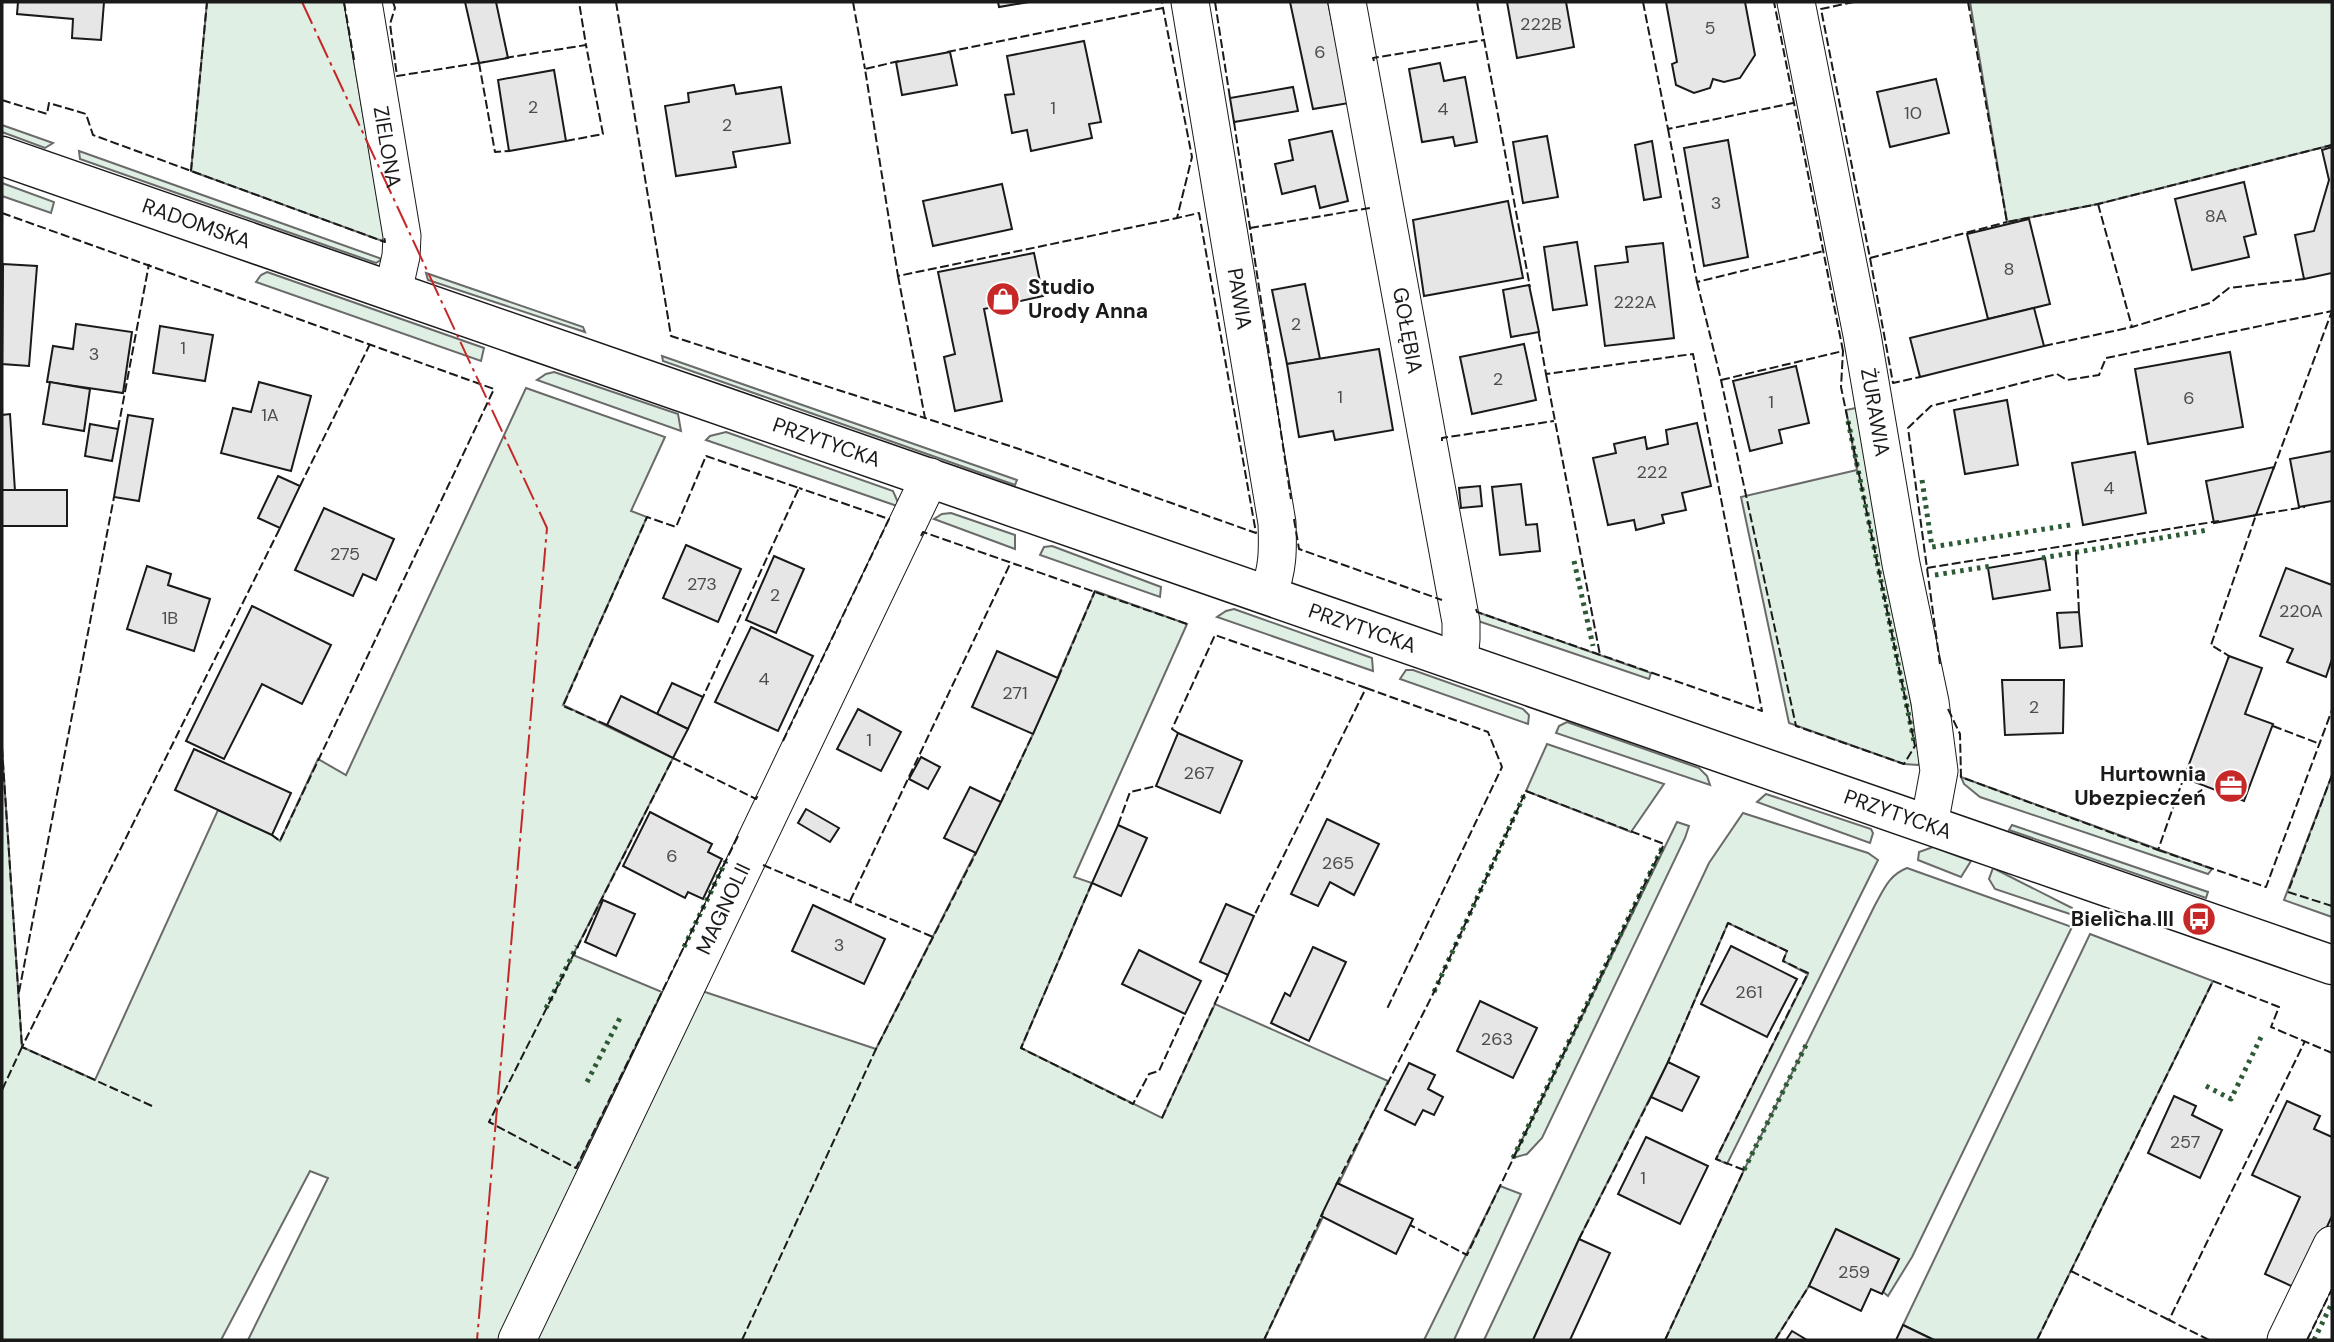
<svg xmlns="http://www.w3.org/2000/svg" width="2334" height="1342" font-family="'DM Sans',sans-serif">
<rect width="100%" height="100%" fill="#fff"/>
<g fill="#e0efe3" stroke="#6a6a6a" stroke-width="2">
<path d="M207,2H344L385,242L191,171Z"/>
<path d="M1970,2H2332V145L2098,204L2007,222Z"/>
<path d="M2,125L53,143L45,148L2,132Z"/>
<path d="M79,151L382,259L376,263L80,159Z"/>
<path d="M2,183L54,202L51,213L2,196Z"/>
<path d="M267,272L484,348L481,361L256,282L261,275Z"/>
<path d="M426,273L583,327L585,332L428,280Z"/>
<path d="M662,356L1017,480L1015,485L663,361Z"/>
<path d="M554,372L678,414L681,431L537,380L546,374Z"/>
<path d="M526,388L665,437L631,511L647,517L563,705L673,758L573,955L662,992L577,1168L585,1172L504,1340H248L328,1178L310,1171L221,1340H2V748L22,1047L95,1080L218,810L272,835L280,841L318,759L346,775Z"/>
<path d="M1856,408L1922,760L1918,765L1904,764L1789,723L1741,497L1857,470L1846,410Z"/>
<path d="M726,432L893,491L900,507L706,440L710,436Z"/>
<path d="M951,513L1015,535V549L934,519L942,514Z"/>
<path d="M1052,546L1161,587L1160,597L1040,555L1044,547Z"/>
<path d="M1095,591L1187,624L1074,877L1092,883L1021,1048L1162,1118L1215,1004L1388,1081L1264,1340H533L702,991L876,1049L1001,802L1033,734Z"/>
<path d="M1234,609L1372,658L1373,671L1217,617L1226,611Z"/>
<path d="M1477,612L1651,673L1649,679L1478,621Z"/>
<path d="M1406,670H1413L1523,709L1529,715L1528,724L1400,679Z"/>
<path d="M1567,722L1699,768L1707,776L1710,785L1556,733L1559,726Z"/>
<path d="M1547,744L1664,784L1631,832L1526,791Z"/>
<path d="M2332,775V917L2284,900Z"/>
<path d="M1961,777L2212,869L2208,874L1980,797L1964,784Z"/>
<path d="M1766,794L1871,829L1873,833L1870,843L1757,802Z"/>
<path d="M1743,813L1868,853L1878,860L1727,1164L1716,1159L1808,974L1783,961L1787,951L1728,923L1668,1062L1579,1239L1533,1340H1484L1709,863Z"/>
<path d="M1677,822L1689,826L1685,838L1542,1138L1527,1154L1513,1158Z"/>
<path d="M2012,825L2208,892L2206,898L2009,830Z"/>
<path d="M1933,847L1971,861L1961,877L1918,860L1919,852Z"/>
<path d="M1907,868L2072,927L1912,1257L1888,1296L1883,1292L1899,1259L1836,1229L1809,1286L1775,1340H1665L1744,1170L1875,905C1884,889 1889,875 1907,868Z"/>
<path d="M1993,868L2072,908L2073,915L1995,889L1989,879Z"/>
<path d="M2090,934L2213,981L2037,1340H1934L1903,1325Z"/>
<path d="M1500,1186L1521,1194L1454,1340H1424Z"/>
</g>
<g fill="#e6e6e6" stroke="#1a1a1a" stroke-width="2">
<path d="M18,2H104L101,40L72,38L73,19L17,14Z"/>
<path d="M465,2H496L508,58L479,63Z"/>
<path d="M998,2H1029L999,7Z"/>
<path d="M1290,2H1328L1349,103L1313,109Z"/>
<path d="M1507,2H1566L1574,47L1517,58Z"/>
<path d="M1666,2H1745L1755,55L1740,78L1724,82L1713,79L1710,88L1694,93L1676,85L1672,64L1677,62Z"/>
<path d="M1084,41L1101,122L1089,124L1092,138L1031,151L1027,130L1012,133L1005,95L1014,94L1007,56Z"/>
<path d="M950,52L957,85L902,95L896,62Z"/>
<path d="M1440,63L1444,81L1465,77L1477,142L1455,146L1453,137L1422,142L1409,69Z"/>
<path d="M554,70L566,141L509,151L498,80Z"/>
<path d="M1936,79L1949,133L1890,147L1877,92Z"/>
<path d="M734,85L736,94L781,87L790,143L733,152L736,167L676,176L665,106L689,102L688,93Z"/>
<path d="M1293,87L1298,111L1234,122L1230,98Z"/>
<path d="M1332,131L1348,201L1320,208L1315,186L1282,194L1275,164L1293,160L1289,140Z"/>
<path d="M1547,136L1558,197L1523,203L1513,142Z"/>
<path d="M1728,140L1748,257L1704,266L1684,148Z"/>
<path d="M1652,141L1661,197L1644,200L1635,145Z"/>
<path d="M2332,147V273L2304,279L2295,235L2314,231L2329,180L2322,150Z"/>
<path d="M2244,182L2256,234L2244,237L2249,257L2192,270L2175,199Z"/>
<path d="M1002,184L1012,229L933,246L923,201Z"/>
<path d="M1508,201L1523,278L1424,296L1413,220Z"/>
<path d="M2029,219L2050,304L1988,319L1967,234Z"/>
<path d="M1577,242L1587,305L1553,310L1544,247Z"/>
<path d="M1663,243L1674,338L1605,346L1595,266L1628,262L1626,247Z"/>
<path d="M1034,253L1043,296L984,309L1002,401L955,411L944,357L955,354L938,272Z"/>
<path d="M3,264L37,266L29,366L2,364Z"/>
<path d="M1305,284L1320,359L1287,364L1272,290Z"/>
<path d="M1529,285L1539,332L1511,337L1503,290Z"/>
<path d="M2034,308L2044,346L1920,377L1910,338Z"/>
<path d="M76,324L132,332L123,393L47,382L53,346L73,349Z"/>
<path d="M160,326L213,335L205,381L153,373Z"/>
<path d="M1524,344L1536,400L1472,414L1460,357Z"/>
<path d="M1379,349L1393,430L1335,440L1333,431L1299,437L1287,364Z"/>
<path d="M2230,352L2243,427L2148,444L2135,369Z"/>
<path d="M1796,366L1809,423L1779,430L1782,443L1750,451L1733,381Z"/>
<path d="M50,382L90,389L84,431L43,424Z"/>
<path d="M259,382L311,396L291,471L221,453L233,408L251,412Z"/>
<path d="M2007,400L2018,465L1965,474L1954,410Z"/>
<path d="M10,414L15,491L2,490V415Z"/>
<path d="M128,415L153,419L139,501L114,497Z"/>
<path d="M1697,423L1711,486L1682,493L1686,510L1662,515L1664,523L1636,530L1634,520L1608,525L1593,458L1616,453L1614,444L1645,437L1647,449L1668,444L1666,430Z"/>
<path d="M90,424L118,429L112,461L85,456Z"/>
<path d="M2332,451V501L2299,507L2290,459Z"/>
<path d="M2135,452L2146,513L2083,525L2072,463Z"/>
<path d="M2274,467L2256,515L2214,523L2206,481Z"/>
<path d="M278,476L300,486L280,528L258,518Z"/>
<path d="M1521,484L1526,525L1537,524L1540,551L1500,555L1492,487Z"/>
<path d="M1480,486L1482,506L1461,508L1459,488Z"/>
<rect x="2" y="490" width="65" height="36"/>
<path d="M324,508L394,539L376,580L363,574L353,596L295,570Z"/>
<path d="M686,545L741,569L718,622L663,598Z"/>
<path d="M774,556L804,569L776,633L746,620Z"/>
<path d="M2045,558L2050,590L1993,599L1988,568Z"/>
<path d="M147,566L171,574L168,585L210,599L194,651L127,629Z"/>
<path d="M2286,568L2332,585V659L2326,677L2287,662L2293,649L2260,636Z"/>
<path d="M252,606L331,645L302,704L262,684L224,759L186,741Z"/>
<path d="M2079,612L2082,646L2060,648L2057,613Z"/>
<path d="M751,627L813,656L778,731L715,702Z"/>
<path d="M997,651L1058,678L1033,734L972,707Z"/>
<path d="M2229,656L2262,668L2245,714L2273,724L2244,801L2184,778Z"/>
<path d="M2002,680H2064L2063,733L2005,735Z"/>
<path d="M672,683L703,697L688,729L657,714Z"/>
<path d="M621,696L688,729L673,758L607,725Z"/>
<path d="M858,709L901,732L881,771L837,749Z"/>
<path d="M1178,733L1242,761L1220,813L1156,786Z"/>
<path d="M194,749L291,793L272,835L175,790Z"/>
<path d="M921,757L940,767L928,789L909,779Z"/>
<path d="M970,787L1001,802L976,853L944,838Z"/>
<path d="M806,809L839,828L830,842L798,823Z"/>
<path d="M650,812L712,844L708,852L722,859L703,899L688,892L685,898L623,866Z"/>
<path d="M1327,819L1379,844L1354,895L1330,882L1318,906L1291,894Z"/>
<path d="M1118,825L1147,838L1121,896L1092,883Z"/>
<path d="M603,900L635,914L616,956L585,942Z"/>
<path d="M1226,904L1254,916L1228,975L1200,962Z"/>
<path d="M813,905L885,939L864,984L792,951Z"/>
<path d="M1731,946L1797,979L1767,1037L1701,1004Z"/>
<path d="M1313,947L1346,962L1309,1041L1271,1023L1285,993L1290,996Z"/>
<path d="M1139,950L1201,981L1185,1014L1122,984Z"/>
<path d="M1480,1001L1537,1028L1513,1078L1457,1051Z"/>
<path d="M1668,1062L1699,1077L1682,1111L1651,1097Z"/>
<path d="M1409,1063L1435,1075L1428,1089L1443,1097L1434,1115L1423,1110L1415,1125L1385,1110Z"/>
<path d="M2174,1096L2196,1106L2192,1115L2222,1130L2200,1178L2148,1153Z"/>
<path d="M2287,1101L2320,1116L2314,1129L2332,1137V1216L2298,1289L2265,1274L2300,1197L2252,1175Z"/>
<path d="M1646,1137L1708,1166L1680,1224L1618,1194Z"/>
<path d="M1337,1183L1413,1219L1396,1254L1321,1216Z"/>
<path d="M1836,1229L1899,1259L1882,1294L1871,1289L1861,1311L1809,1286Z"/>
<path d="M1579,1239L1610,1253L1570,1340H1533Z"/>
<path d="M1903,1325L1934,1340H1896Z"/>
<path d="M1792,1331L1807,1340H1786Z"/>
</g>
<g fill="none" stroke-linecap="round" stroke-linejoin="round">
<g stroke="#1a1a1a" stroke-width="39">
<g id="street">
<path id="s1" d="M363,2L402,236L401,256L393,292"/>
<path id="s2" d="M1190,2L1277,523C1278,551 1278,569 1268,595"/>
<path id="s3" d="M1347,2L1461,622V639L1459,661"/>
<path id="s4" d="M1796,2L1862,335L1901,564L1930,702L1939,771L1929,825"/>
<path id="s5" d="M517,1340L930,477"/>
<path d="M2286,1340L2332,1245"/>
</g>
</g>
<g stroke="#1a1a1a" stroke-width="41">
<g id="secondary">
<path id="s6" d="M2,156L2332,965"/>
</g>
</g>
<use href="#street" stroke="#fff" stroke-width="37"/>
<use href="#secondary" stroke="#fff" stroke-width="38"/>
<g stroke="#2b5a34" stroke-width="5" stroke-dasharray="3.5 5" stroke-linecap="butt">
<path d="M1848,421L1915,746"/>
<path d="M1922,480L1932,547L2070,525"/>
<path d="M2042,558L2208,530"/>
<path d="M1574,561L1593,646"/>
<path d="M1935,575L1991,566"/>
<path d="M684,947L726,861"/>
<path d="M1434,992L1526,791"/>
<path d="M546,1008L577,946"/>
<path d="M587,1082L622,1014"/>
<path d="M2206,1086L2231,1099L2263,1033"/>
<path d="M1513,1158L1664,844"/>
<path d="M1744,1170L1807,1043"/>
<path d="M2314,1340L2332,1303"/>
</g>
<g stroke="#1a1a1a" stroke-width="2" stroke-dasharray="9 3.5" stroke-linecap="butt">
<path d="M344,2L354,60"/>
<path d="M393,2L395,8L390,24L397,76L484,62"/>
<path d="M616,2L671,336L925,418"/>
<path d="M853,2L865,69"/>
<path d="M1215,2L1230,98"/>
<path d="M1477,2L1530,287"/>
<path d="M1643,2L1668,129L1793,103"/>
<path d="M1854,2L1821,9L1870,258L2007,222"/>
<path d="M1968,2L2007,222L2098,204L2332,145"/>
<path d="M947,52L1163,8L1162,2"/>
<path d="M505,58L586,45L579,2"/>
<path d="M899,61L865,69L898,276L1177,218L1192,157L1163,8"/>
<path d="M1374,61L1373,58L1484,40"/>
<path d="M479,63L495,152L509,151"/>
<path d="M2,100L47,114L49,103L86,114L93,135L385,242L384,236"/>
<path d="M1234,122L1291,499"/>
<path d="M1668,129L1697,282L1824,251"/>
<path d="M566,141L603,134L586,45"/>
<path d="M191,171L207,2"/>
<path d="M2098,204L2132,327L2210,303L2229,288L2304,279"/>
<path d="M2,213L494,389L280,841L272,835"/>
<path d="M1250,228L1370,208"/>
<path d="M1870,258L1893,383L1920,377"/>
<path d="M898,276L925,418L1016,448L1256,533L1199,213L1177,218"/>
<path d="M1697,282L1721,380L1796,726L1904,764L1915,746L1841,387L1843,351"/>
<path d="M2044,346L2132,327"/>
<path d="M1546,374L1600,655"/>
<path d="M1721,380L1843,351L1774,2"/>
<path d="M118,429L149,264"/>
<path d="M1442,441V438L1554,421"/>
<path d="M2273,470L2332,311"/>
<path d="M300,486L370,344"/>
<path d="M2257,513L2256,515L2305,507"/>
<path d="M1294,519L1299,549L1442,600"/>
<path d="M921,536L923,532L1187,624"/>
<path d="M2076,552L2079,612"/>
<path d="M1927,568L2219,521"/>
<path d="M1476,609L1477,612L1762,711L1693,354L1546,374L1538,329"/>
<path d="M2228,659L2229,656L2211,645L2256,515L2253,516"/>
<path d="M1940,664L1908,428L1931,406L2057,374L2067,380L2099,375L2106,358L2332,311"/>
<path d="M1058,678L1095,591"/>
<path d="M1366,688L1488,732L1502,767L1386,1011"/>
<path d="M1948,709L1960,734L1961,777L2158,850L2185,774"/>
<path d="M607,725L563,706L647,517L676,527L706,456L799,488L703,697"/>
<path d="M2273,726L2320,744"/>
<path d="M1178,733L1172,729L1215,635L1366,688L1254,916"/>
<path d="M783,741L889,519L799,488"/>
<path d="M2,748L22,1047L2,1090"/>
<path d="M2332,775L2288,892L2332,906"/>
<path d="M1001,802L1033,734"/>
<path d="M1118,825L1130,792L1156,786"/>
<path d="M738,836L576,1168L489,1122L673,758L756,799L758,795"/>
<path d="M2158,850L2266,887L2332,710"/>
<path d="M763,865L933,937"/>
<path d="M1092,883L1021,1048L1133,1104L1149,1074L1159,1071L1185,1014"/>
<path d="M850,901L1011,562"/>
<path d="M19,992L114,497"/>
<path d="M152,1106L22,1047L280,528"/>
<path d="M1162,1118L1228,975"/>
<path d="M1336,1185L1434,992L1526,791L1664,844L1467,1255L1410,1225"/>
<path d="M1579,1239L1651,1097"/>
<path d="M2071,1271L2169,1320"/>
<path d="M742,1340L876,1049L976,853"/>
<path d="M1264,1340L1323,1213"/>
<path d="M1665,1340L1744,1170L1716,1159L1808,973L1783,961L1787,951L1728,923L1668,1062"/>
<path d="M1775,1340L1809,1286"/>
<path d="M2037,1340L2213,981L2279,1007L2271,1027L2332,1053"/>
<path d="M2209,1340L2169,1320L2305,1041"/>
<path d="M2307,1340L2332,1289"/>
</g>
<path stroke="#c62828" stroke-width="2" stroke-dasharray="24 5 3.5 5" stroke-linecap="butt" d="M302,2L547,528L477,1340"/>
</g>
<defs>
<g id="shop-disc" transform="scale(1.75)"><circle r="9.5" fill="#c62828" stroke="#fff"/><path d="M-5-2.5h2.3a2.7 3.5 0 0 1 5.4 0H5L5.5 6h-11ZM-1.5-2.5h3a1.5 2.3 0 0 0-3 0Z" fill="#fff"/></g>
<g id="office-disc" transform="scale(1.75)"><circle r="9.5" fill="#c62828" stroke="#fff"/><path d="M-6-3h4V-5.5h4V-3h4V5H-6ZM-1-4.5V-3h2v-1.5ZM-6 0V1H6V0Z" fill="#fff"/></g>
<g id="bus-disc" transform="scale(1.75)"><circle r="9.5" fill="#c62828" stroke="#fff"/><path d="M-5-6H5V4H4V6H2V4H-2V6H-4V4H-5ZM-3.5-4V0h7V-4ZM-3.5 1.2v1.5H-2V1.2ZM2 1.2v1.5H3.5V1.2Z" fill="#fff"/></g>
</defs>
<g fill-rule="evenodd">
<use href="#shop-disc" x="1003" y="299"/>
<use href="#office-disc" x="2231" y="786"/>
<use href="#bus-disc" x="2199" y="919"/>
</g>
<g text-anchor="middle" stroke-width="5" stroke-linejoin="round" paint-order="stroke">
<g font-size="18" fill="#4d4d4d">
<text x="1541" y="30">222B</text>
<text x="1710" y="34">5</text>
<text x="1320" y="58">6</text>
<text x="533" y="113">2</text>
<text x="1053" y="114">1</text>
<text x="1443" y="115">4</text>
<text x="1913" y="119">10</text>
<text x="727" y="131">2</text>
<text x="1716" y="209">3</text>
<text x="2216" y="222">8A</text>
<text x="2009" y="275">8</text>
<text x="1635" y="308">222A</text>
<text x="1296" y="330">2</text>
<text x="183" y="354">1</text>
<text x="94" y="360">3</text>
<text x="1498" y="385">2</text>
<text x="1340" y="403">1</text>
<text x="2189" y="404">6</text>
<text x="1771" y="408">1</text>
<text x="270" y="421">1A</text>
<text x="1652" y="478">222</text>
<text x="2109" y="494">4</text>
<text x="345" y="560">275</text>
<text x="702" y="590">273</text>
<text x="775" y="601">2</text>
<text x="2301" y="617">220A</text>
<text x="170" y="624">1B</text>
<text x="764" y="685">4</text>
<text x="1015" y="699">271</text>
<text x="2034" y="713">2</text>
<text x="869" y="746">1</text>
<text x="1199" y="779">267</text>
<text x="672" y="862">6</text>
<text x="1338" y="869">265</text>
<text x="839" y="951">3</text>
<text x="1749" y="998">261</text>
<text x="1497" y="1045">263</text>
<text x="2185" y="1148">257</text>
<text x="1643" y="1184">1</text>
<text x="1854" y="1278">259</text>
</g>
<g font-size="21" fill="#1a1a1a" stroke="#fff">
<text dy="7" stroke="none"><textPath href="#s1" startOffset="147">ZIELONA</textPath></text>
<text dy="7" stroke="none"><textPath href="#s6" startOffset="206">RADOMSKA</textPath></text>
<text dy="7" stroke="none"><textPath href="#s2" startOffset="301">PAWIA</textPath></text>
<text dy="7" stroke="none"><textPath href="#s3" startOffset="334">GOŁĘBIA</textPath></text>
<text dy="7" stroke="none"><textPath href="#s4" startOffset="418">ŻURAWIA</textPath></text>
<text dy="7" stroke="none"><textPath href="#s6" startOffset="873">PRZYTYCKA</textPath></text>
<text dy="7" stroke="none"><textPath href="#s6" startOffset="1440">PRZYTYCKA</textPath></text>
<text dy="7" stroke="none"><textPath href="#s6" startOffset="2007">PRZYTYCKA</textPath></text>
<text dy="7" stroke="none"><textPath href="#s5" startOffset="478">MAGNOLII</textPath></text>
</g>
<g font-size="21" font-weight="bold" fill="#1a1a1a" stroke="#fff" text-anchor="end">
<text x="1028" y="294" text-anchor="start">Studio<tspan x="1028" dy="24">Urody Anna</tspan></text>
<text x="2206" y="781">Hurtownia<tspan x="2206" dy="24">Ubezpieczeń</tspan></text>
<text x="2174" y="926">Bielicha III</text>
</g>
</g>
<rect width="2334" height="1342" fill="none" stroke="#1a1a1a" stroke-width="7"/>
</svg>
